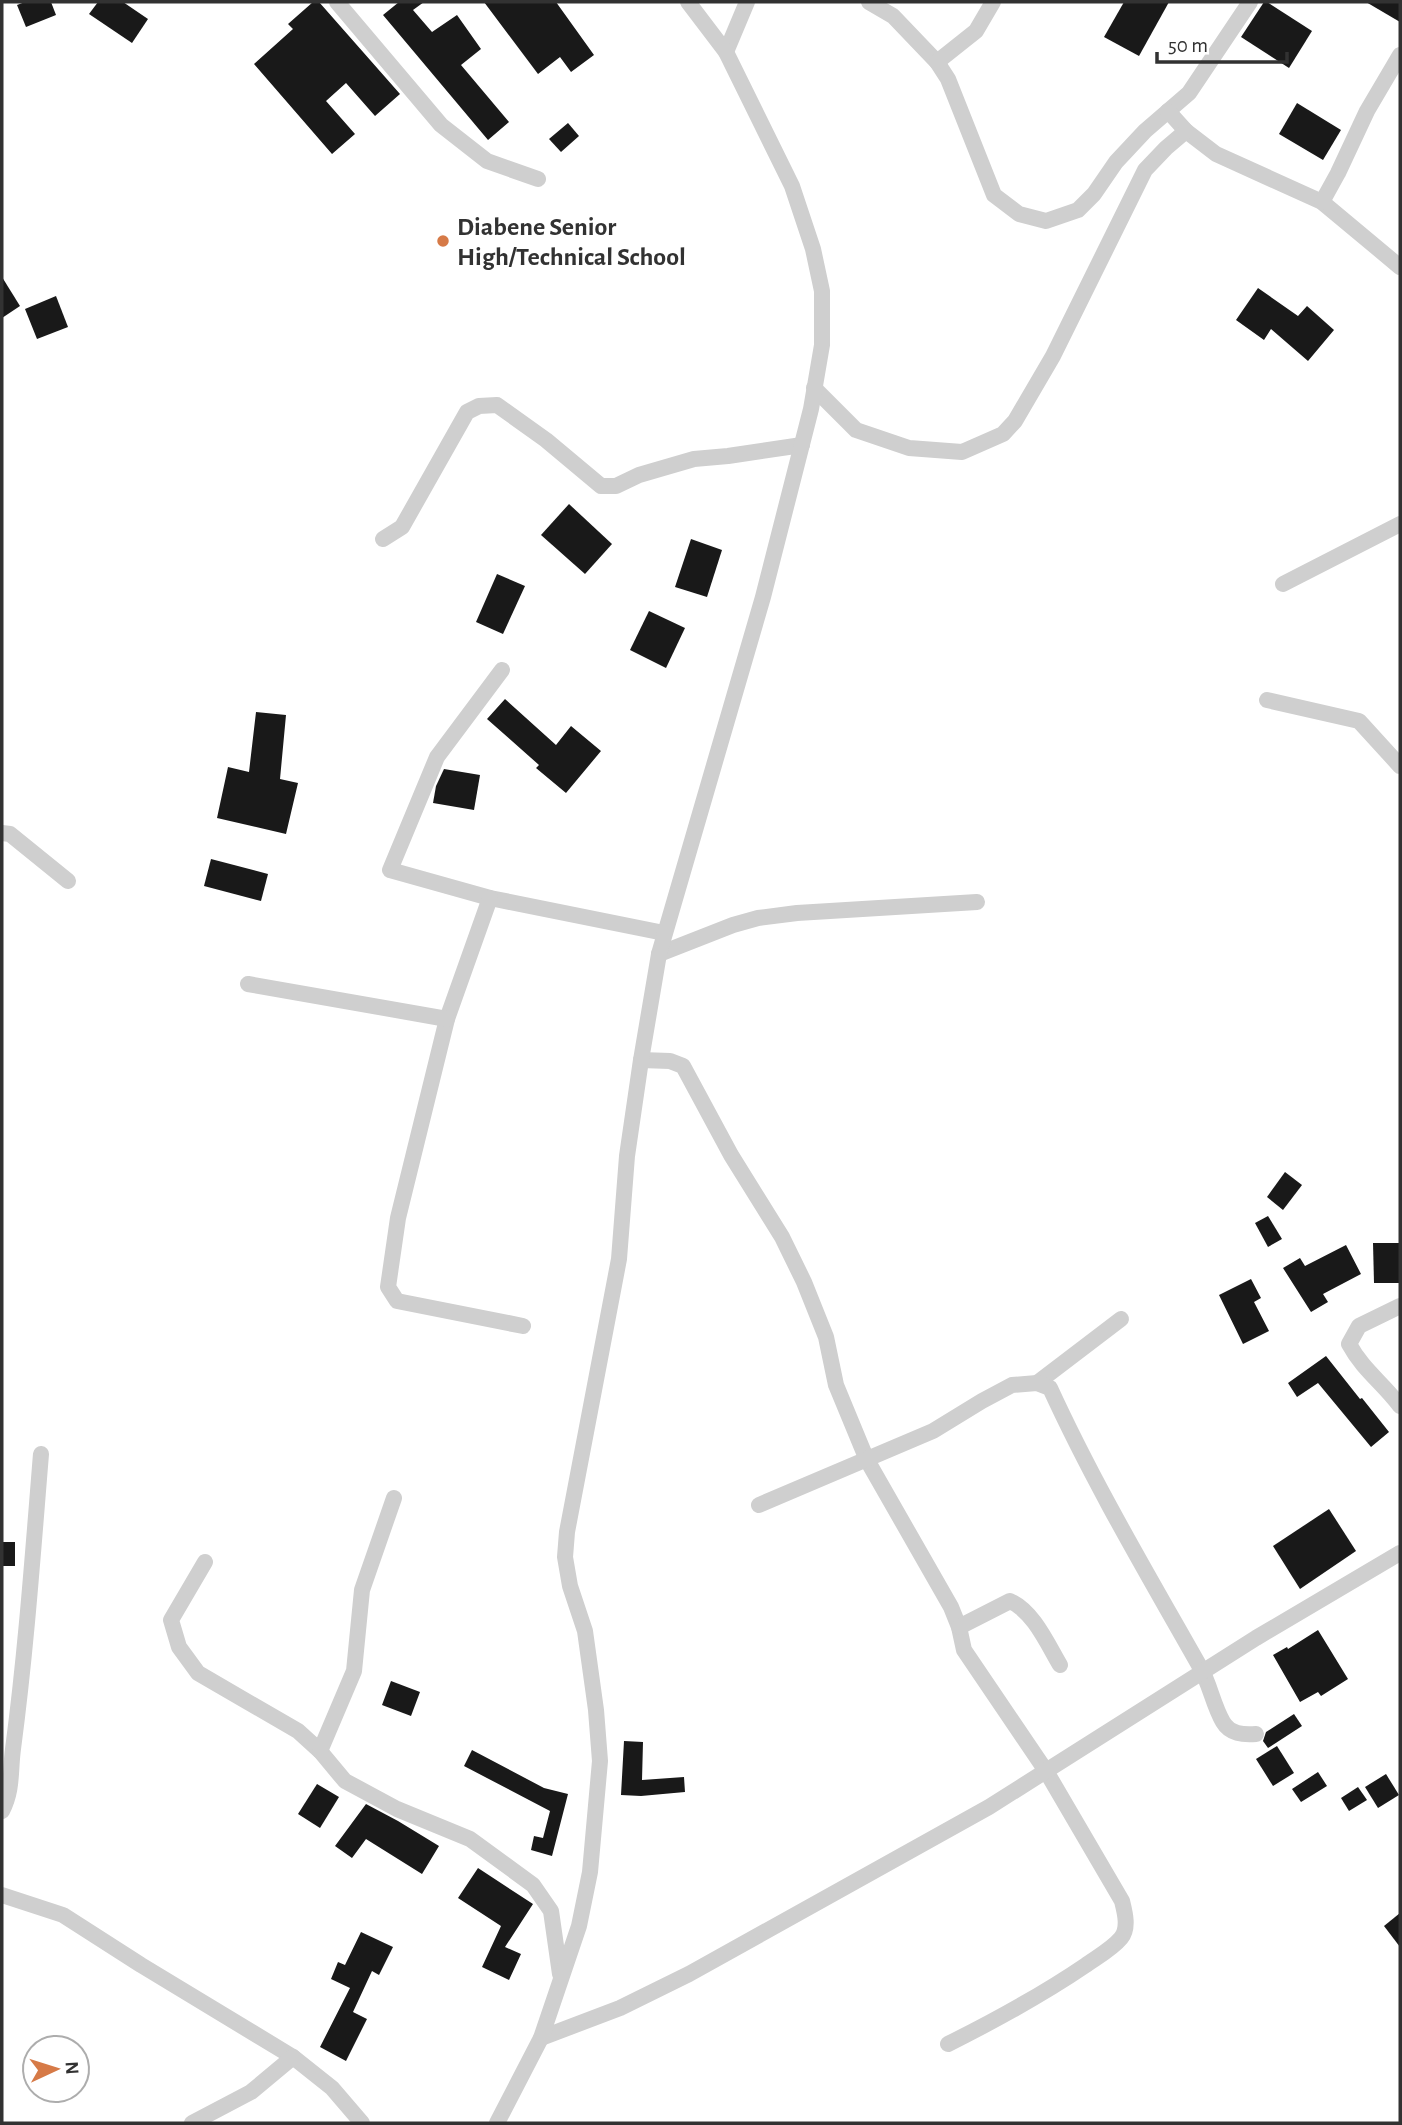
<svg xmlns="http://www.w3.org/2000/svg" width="1402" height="2125" font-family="'Alegreya Sans',sans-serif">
<rect width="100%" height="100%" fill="#fff"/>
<g fill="#191919">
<path d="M25,2H51L56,15L26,27L17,5Z"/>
<path d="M98,2H123L148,19L132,43L89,14Z"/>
<path d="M313,2H319L400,94L375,116L346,83L326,101L355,134L332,154L254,64L293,29L288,24Z"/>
<path d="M399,2H424L413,10L432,32L457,15L481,49L461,65L509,122L488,140L383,15Z"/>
<path d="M484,2H556L594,55L571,72L560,57L538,74Z"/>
<path d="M1124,2H1169L1139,56L1104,37Z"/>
<path d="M1264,2H1267L1312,31L1289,68L1241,37Z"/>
<path d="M1366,2H1400V22Z"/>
<path d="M1297,103L1341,130L1323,160L1279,134Z"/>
<path d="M568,123L579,136L561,152L549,139Z"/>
<path d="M2,277L20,306L2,318Z"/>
<path d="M1258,288L1298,316L1307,306L1334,330L1308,361L1271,329L1264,340L1236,320Z"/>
<path d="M56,296L68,327L37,339L25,309Z"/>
<path d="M569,504L612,544L585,574L541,535Z"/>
<path d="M691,539L722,550L707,597L675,587Z"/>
<path d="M497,574L525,586L503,634L476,622Z"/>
<path d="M649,611L685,628L666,668L630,650Z"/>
<path d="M505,699L556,745L571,726L601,751L566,793L536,768L539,765L487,719Z"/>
<path d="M256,712L286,715L280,779L298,783L286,834L217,818L228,767L249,772Z"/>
<path d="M444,769L480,775L474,810L433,803L436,786Z"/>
<path d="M211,859L268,874L261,901L204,886Z"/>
<path d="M1285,1172L1302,1185L1283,1210L1267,1197Z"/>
<path d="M1268,1216L1282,1239L1268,1247L1255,1223Z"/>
<path d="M1373,1243H1400V1283H1374Z"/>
<path d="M1346,1245L1361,1274L1323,1294L1328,1302L1311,1312L1283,1268L1300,1258L1305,1266Z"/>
<path d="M1251,1279L1261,1298L1254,1302L1269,1331L1243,1344L1219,1295Z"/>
<path d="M1326,1356L1360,1399L1362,1398L1389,1432L1371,1447L1318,1383L1297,1397L1288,1383Z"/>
<path d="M1329,1509L1356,1551L1300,1589L1273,1546Z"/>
<rect x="2" y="1542" width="13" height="24"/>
<path d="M1318,1630L1348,1679L1321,1696L1318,1692L1300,1702L1273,1655L1287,1647L1288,1649Z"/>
<path d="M391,1681L420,1692L411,1716L382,1705Z"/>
<path d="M1294,1714L1302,1726L1268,1748L1263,1741L1266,1732Z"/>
<path d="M624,1741L643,1742L642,1780L684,1777L685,1792L641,1796L621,1795Z"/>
<path d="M1277,1746L1294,1773L1273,1786L1256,1759Z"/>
<path d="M472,1750L544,1788L568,1794L552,1856L531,1850L534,1836L543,1838L550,1811L464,1766Z"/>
<path d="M1318,1772L1327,1786L1301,1802L1292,1789Z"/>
<path d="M1386,1774L1399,1795L1378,1808L1365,1787Z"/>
<path d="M317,1784L339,1797L320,1828L298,1814Z"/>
<path d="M1358,1787L1367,1800L1349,1811L1341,1798Z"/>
<path d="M366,1804L398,1821L439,1846L422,1874L366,1839L352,1858L335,1846Z"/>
<path d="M478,1868L533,1904L505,1947L521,1954L509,1980L482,1967L501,1926L458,1898Z"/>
<path d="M1400,1913V1947L1384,1926Z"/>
<path d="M361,1932L393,1947L379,1975L372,1971L353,2012L367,2019L346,2061L320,2047L350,1988L331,1979L338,1962L345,1965Z"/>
</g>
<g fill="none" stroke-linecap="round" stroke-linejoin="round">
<g stroke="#cfcfcf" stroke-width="16">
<path d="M337,2L441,125L487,161L538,179"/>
<path d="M869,2L893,16L937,62L948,79L994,195L1019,214L1046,221L1078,210L1094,194L1116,162L1145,131L1189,93L1250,2"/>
<path d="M726,52L747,2"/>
<path d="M937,62L976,31L993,2"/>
<path d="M1168,111L1186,131L1216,154L1322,202L1400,267"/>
<path d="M1322,202L1338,173L1367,111L1400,55"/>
<path d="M814,388L856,430L909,448L962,452L1003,434L1015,421L1053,356L1145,170L1166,148L1186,131"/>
<path d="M383,539L402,527L467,412L479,406L497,405L546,440L601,486H616L639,475L694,459L728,456L802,445"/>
<path d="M1283,584L1400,524"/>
<path d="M502,670L437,757L390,870L490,898L664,933"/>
<path d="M1267,700L1359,721L1400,766"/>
<path d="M2,833L10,834L68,881"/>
<path d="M490,898L447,1019L398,1218L388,1287L397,1301L523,1326"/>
<path d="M659,954L733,925L758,918L797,913L977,902"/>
<path d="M248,984L447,1019"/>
<path d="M641,1060L670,1061L683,1066L731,1155L782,1237L804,1282L826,1337L836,1385L867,1460L951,1607L959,1627L964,1650L1046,1771L1122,1901C1125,1913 1129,1928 1121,1938C1112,1949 1097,1957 1086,1965C1042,1995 996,2020 948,2044"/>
<path d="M1400,1306L1359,1326L1349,1344C1363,1370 1383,1383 1400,1406"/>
<path d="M1037,1383L1121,1319"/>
<path d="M759,1505L933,1431L982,1401L1012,1385L1037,1383L1050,1388C1094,1484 1148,1575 1200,1667C1210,1684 1213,1705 1223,1722C1230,1734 1243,1735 1256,1734"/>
<path d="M205,1562L171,1620L179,1647L198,1673L298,1731L320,1751L345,1781L397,1809L470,1839L533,1885L551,1911L560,1974"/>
<path d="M959,1627L1010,1601C1033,1611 1047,1643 1060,1665"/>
<path d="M320,1751L354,1671L362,1590L394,1498"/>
<path d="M2,1811C13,1790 10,1771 13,1749C26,1651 33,1552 41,1454"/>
<path d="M2,1895L63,1915L141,1965L293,2057L332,2088L362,2123"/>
<path d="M541,2038L620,2008L689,1974L989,1807L1256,1638L1400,1553"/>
<path d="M192,2123L251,2092L293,2057"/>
<path d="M497,2123L541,2038L579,1926L590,1872L600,1761L596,1710L585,1631L570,1586L565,1557L567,1532L619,1259L627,1156L641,1060L659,954L763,597L811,409L822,345V291L813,249L792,186L726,52L688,2"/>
</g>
</g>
<circle fill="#d67a47" stroke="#fff" stroke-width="2.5" cx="443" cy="241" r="7"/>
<g text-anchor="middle" stroke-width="7" stroke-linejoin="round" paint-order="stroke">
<g font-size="26" font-weight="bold" fill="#323232" stroke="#fff" text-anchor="start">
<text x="457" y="235">Diabene Senior<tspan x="457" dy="30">High/Technical School</tspan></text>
</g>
</g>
<rect width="1402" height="2125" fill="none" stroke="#323232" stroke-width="7"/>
<g transform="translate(56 2069) rotate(86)"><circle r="33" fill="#ffffff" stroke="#adadad" stroke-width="2"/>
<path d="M0-5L12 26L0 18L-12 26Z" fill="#d67a47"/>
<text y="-10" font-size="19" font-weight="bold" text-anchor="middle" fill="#323232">N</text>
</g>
<path d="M1157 52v10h130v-10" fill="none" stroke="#323232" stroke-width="3.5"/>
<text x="1168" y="52" font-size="21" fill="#323232" stroke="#ffffff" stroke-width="5" paint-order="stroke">50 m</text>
</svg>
